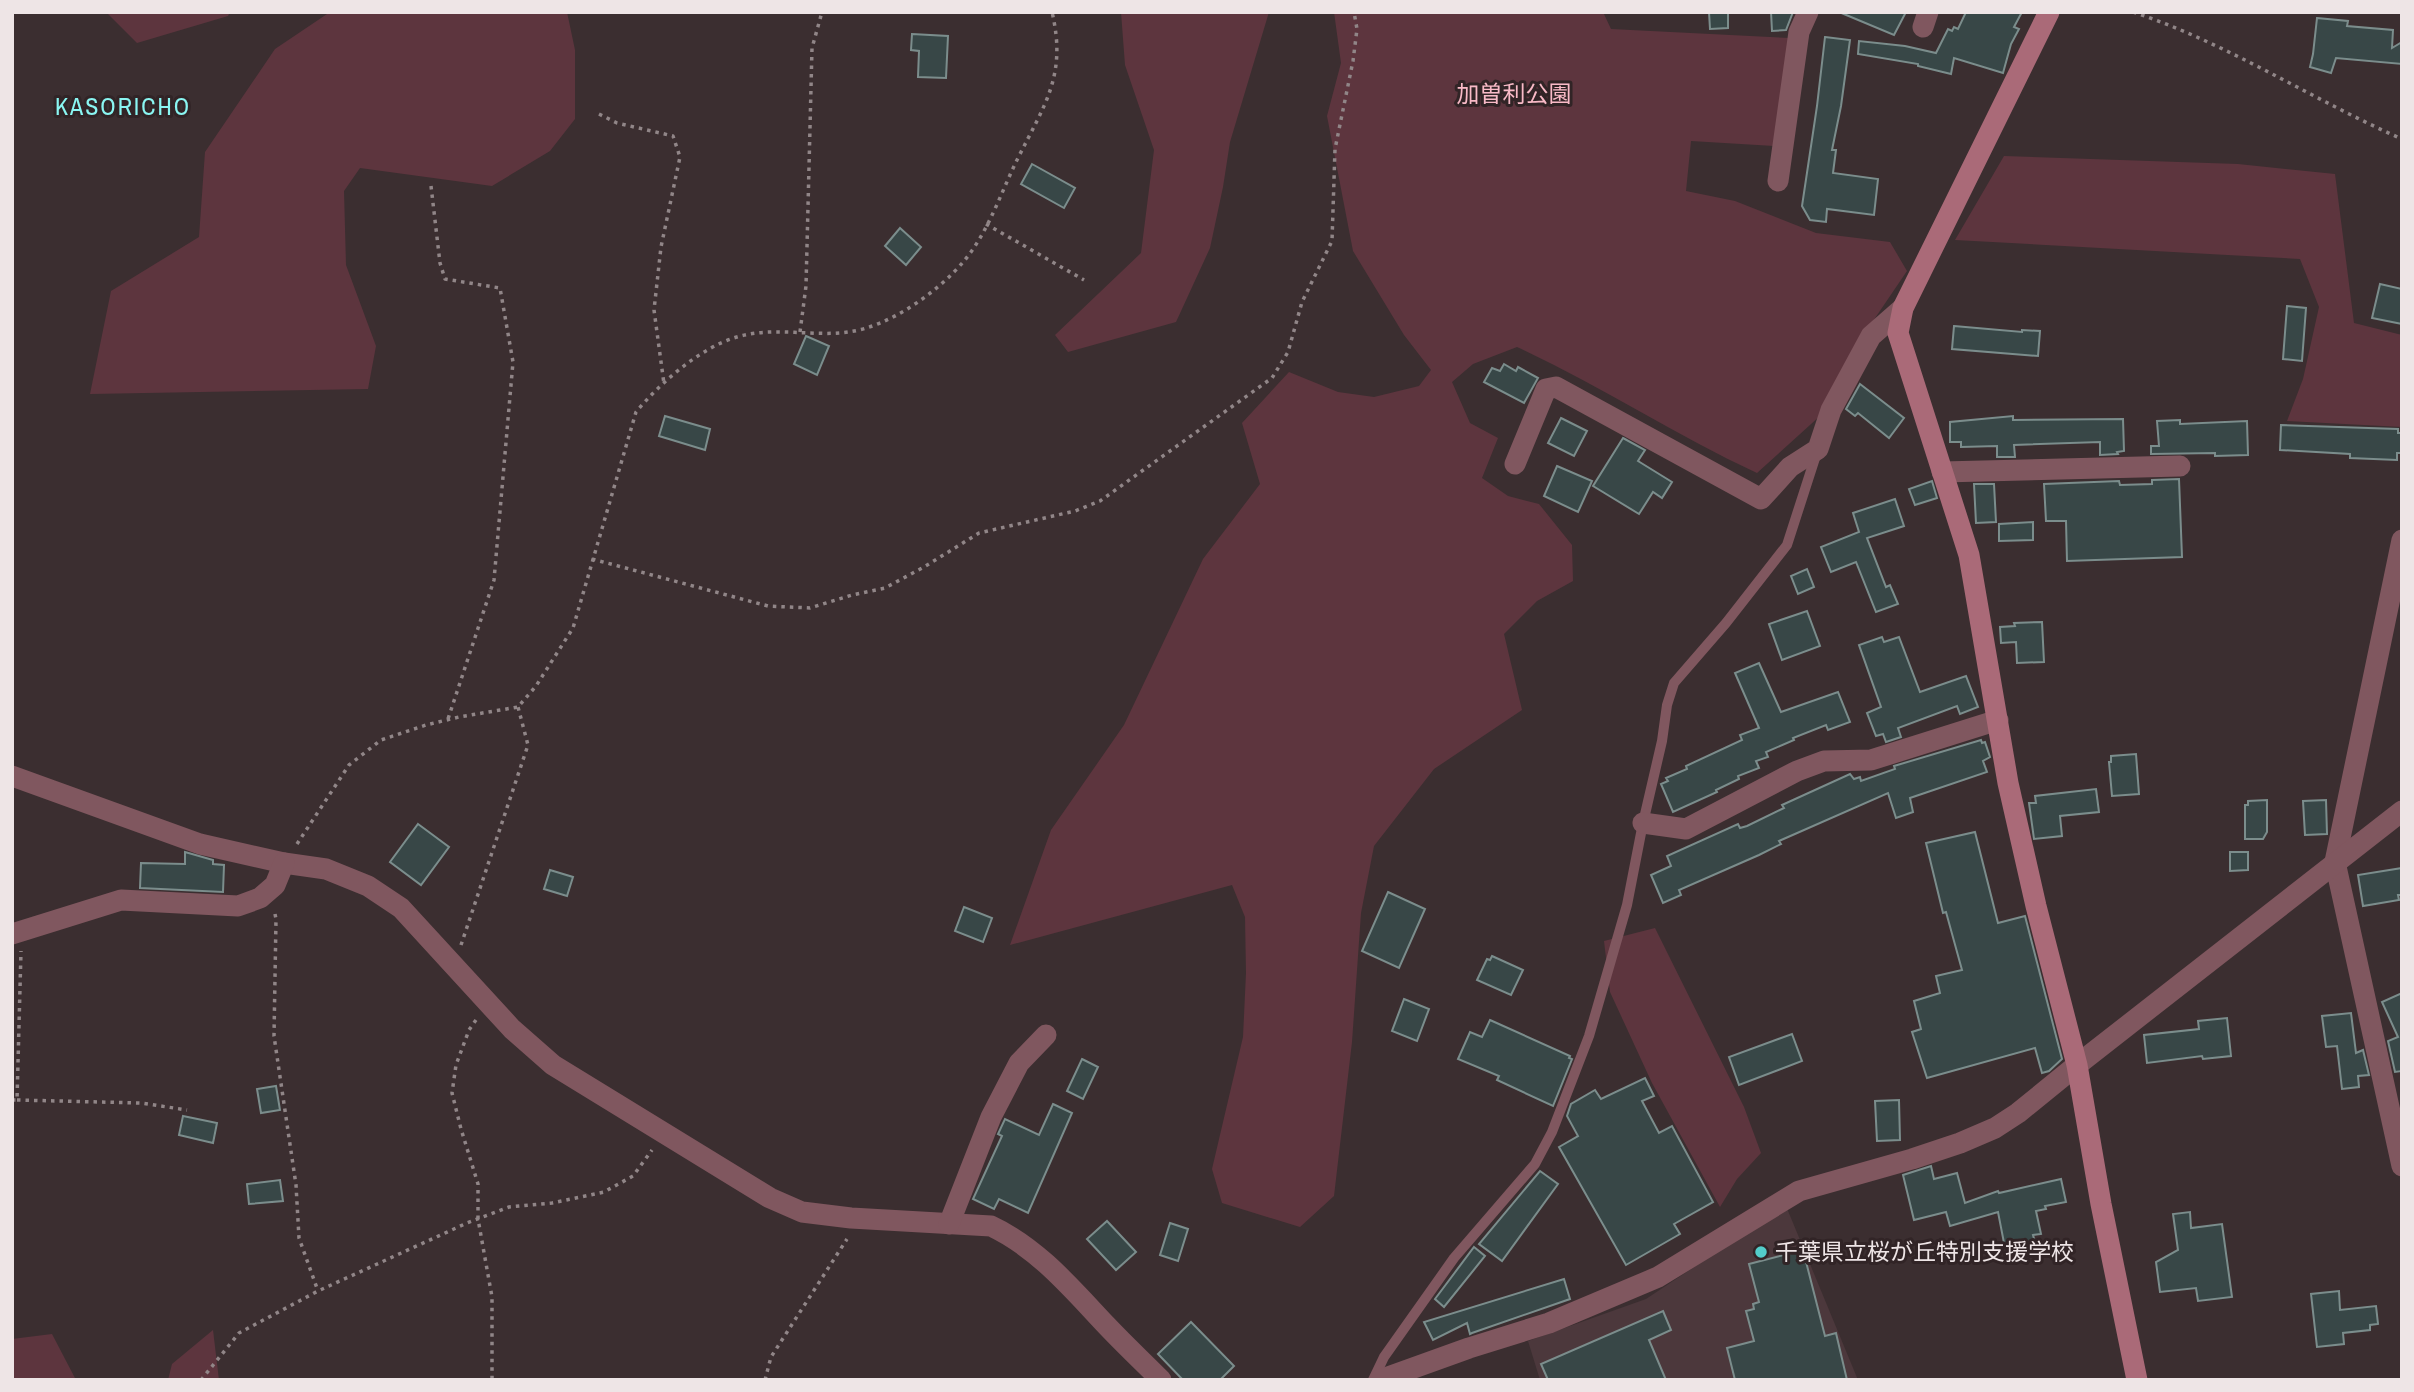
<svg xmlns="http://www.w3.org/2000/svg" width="2414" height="1392" font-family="'Archivo Narrow','Noto Sans JP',sans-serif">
<rect width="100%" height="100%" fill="#3b2e30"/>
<path fill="#4c383c" d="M1786,1206L1858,1380H1540L1528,1341L1646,1299Z"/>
<g fill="#5d353e">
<path d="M106,12H230L228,16L137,43Z"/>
<path d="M330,12H567L575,50V119L550,151L492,186L360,168L344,191L346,265L376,346L368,389L90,394L111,291L199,237L205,152L275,49Z"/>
<path d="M1121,12H1269L1230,142L1223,187L1210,248L1176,322L1068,352L1055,335L1141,253L1154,150L1125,65Z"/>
<path d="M1334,12H1603L1611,29L1790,38L1774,146L1691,141L1686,191L1735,201L1816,233L1890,242L1907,271L1869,327L1821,415L1757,473C1675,435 1599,385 1517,347L1473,364L1452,382L1470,423L1498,438L1482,478L1508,496L1539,504L1572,545L1573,581L1537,601L1504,634L1522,710L1434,769L1374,846L1361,913L1352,1042L1334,1196L1300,1227L1222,1203L1212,1169L1243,1037L1246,973L1245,917L1232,885L1010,945L1051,830L1124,725L1203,559L1260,484L1242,423L1289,372L1338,392L1374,397L1419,386L1431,370L1404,335L1353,251L1327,116L1341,63Z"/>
<path d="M2004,156L2238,164L2335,174L2354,323L2402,335V427L2287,421L2303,379L2319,307L2300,259L1955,240Z"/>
<path d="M1655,928L1744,1107L1761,1153L1737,1179L1720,1207L1652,1083L1610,992L1604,941Z"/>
<path d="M213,1330L219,1380H168L172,1364Z"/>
<path d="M52,1334L76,1380H12V1339Z"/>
</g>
<g fill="#384747" stroke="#7b8d8c" stroke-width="2">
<path d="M1709,12H1728V28L1710,29Z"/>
<path d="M1771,12H1793L1786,30L1772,31Z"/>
<path d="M1839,12H1906L1894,35Z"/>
<path d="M1966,12H2022L2014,27L2019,29L2011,44L2003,73L1954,58L1951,74L1918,66V64L1858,54L1859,41L1905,46L1936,53L1948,29L1952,31L1954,27L1958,29Z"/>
<path d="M2317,18L2348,21L2347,26L2393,30L2392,48L2402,42V64L2336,58L2331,73L2310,67L2313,54Z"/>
<path d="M912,34L948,36L946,78L918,77L919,51L911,50Z"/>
<path d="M1825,37L1850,40L1841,106L1832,150H1836L1833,173L1878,179L1874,215L1827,209L1826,222L1810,220L1802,206L1817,106Z"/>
<path d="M1032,164L1075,188L1064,208L1021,184Z"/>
<path d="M900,228L921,247L906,265L885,246Z"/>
<path d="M2380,284L2402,289V324L2372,318Z"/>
<path d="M2287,306L2306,308L2302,361L2283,359Z"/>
<path d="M1954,326L2022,332V330L2040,331L2038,356L1952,349Z"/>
<path d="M806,336L829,346L817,375L794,364Z"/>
<path d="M1504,364L1516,371L1518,367L1538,378L1524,403L1484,382L1492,368L1500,371Z"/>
<path d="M1860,384L1904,418L1889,438L1858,413L1855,416L1846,409Z"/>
<path d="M665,416L710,429L705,450L659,436Z"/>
<path d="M2013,416V420L2123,419L2124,451L2117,452L2118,454L2100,455V442L2014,445L2015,457H1997V446L1961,447V442H1950V422Z"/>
<path d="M1561,418L1587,431L1574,456L1548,443Z"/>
<path d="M2180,420V424L2247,421L2248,455L2215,456V453L2151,454V446H2159L2157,421Z"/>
<path d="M2281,425L2398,429V433H2402V453H2397V460L2350,458V454L2280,450Z"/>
<path d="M1623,438L1645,450L1638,461L1672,482L1662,498L1653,492L1639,514L1593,486Z"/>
<path d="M1557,466L1592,481L1578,512L1544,496Z"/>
<path d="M2179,479L2182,557L2067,561L2066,521H2046L2044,484L2119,481L2120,485L2152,484V480Z"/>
<path d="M1932,481L1937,498L1915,505L1909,489Z"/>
<path d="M1974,484H1994L1996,522L1976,523Z"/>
<path d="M1895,499L1904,526L1867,538L1886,587L1890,585L1898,604L1876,612L1856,562L1831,572L1821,547L1859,532L1853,513Z"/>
<path d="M2033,522V540L1999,541V524Z"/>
<path d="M1807,569L1814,587L1798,594L1791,576Z"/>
<path d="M1807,611L1820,646L1782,660L1769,624Z"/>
<path d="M2042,622L2044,662L2017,663L2016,642L2001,643L2000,627L2015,626L2014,623Z"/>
<path d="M1882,637L1884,642L1899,637L1920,692L1966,676L1978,707L1960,714L1957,706L1898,728L1901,737L1886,742L1883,734L1876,736L1867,713L1881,707L1859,645Z"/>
<path d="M1759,663L1781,712L1838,692L1850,722L1828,730L1826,725L1793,738L1794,740L1766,752L1768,757L1756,761L1759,768L1738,776L1739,779L1716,790L1717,792L1673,812L1661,784L1668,781L1666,778L1687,769L1686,766L1742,740L1740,735L1759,728L1735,673Z"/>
<path d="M1981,740L1982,743L1985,742L1990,757L1983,761L1987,772L1910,798L1913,812L1896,818L1888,793L1779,841L1781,844L1759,855L1679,890L1681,895L1663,903L1651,875L1671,866L1667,856L1738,824L1740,828L1747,826L1784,808L1782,805L1850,774L1854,779L1860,777L1861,781L1895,769L1894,766Z"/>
<path d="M2136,754L2139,794L2112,796L2109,762H2111V756Z"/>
<path d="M2096,789L2099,812L2060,816L2062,836L2034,839L2029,803H2036L2035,796Z"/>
<path d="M2267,800V832L2263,839H2245V805H2248V801Z"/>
<path d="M2326,800L2327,834L2305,835L2303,801Z"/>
<path d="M418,824L449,847L421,885L390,862Z"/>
<path d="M1975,832L1998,923L2025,916L2062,1059L2049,1071L2042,1073L2035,1048L1927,1078L1912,1032L1921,1029L1914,1001L1940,993L1936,976L1962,970L1946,912L1943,913L1926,843Z"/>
<path d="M185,852L213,860V864L224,865L223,892L140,888L141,863L185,864Z"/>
<path d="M2230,852H2248V870L2230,871Z"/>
<path d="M2402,868V895H2398L2399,900L2363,906L2358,875Z"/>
<path d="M550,870L573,877L567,896L544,889Z"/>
<path d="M1388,892L1425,909L1399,968L1362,951Z"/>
<path d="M964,907L992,918L983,942L955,931Z"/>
<path d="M1492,956L1523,970L1511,995L1477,980L1487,959L1490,960Z"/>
<path d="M2402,993V1071L2395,1072L2388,1041L2398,1037L2382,1002Z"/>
<path d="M1404,999L1429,1009L1417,1041L1392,1031Z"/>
<path d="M2351,1013L2356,1053L2363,1050L2369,1075L2358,1076L2359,1087L2342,1089L2337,1046L2326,1047L2322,1016Z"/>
<path d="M2227,1018L2231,1056L2203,1059L2202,1056L2147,1063L2144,1035L2199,1029L2198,1021Z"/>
<path d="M1490,1020L1570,1056L1569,1058L1572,1059L1553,1106L1497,1080L1499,1076L1458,1059L1470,1032L1482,1037Z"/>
<path d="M1792,1034L1802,1061L1739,1085L1729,1057Z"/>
<path d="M1082,1059L1098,1067L1083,1099L1067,1091Z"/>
<path d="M1645,1078L1654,1096L1642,1101L1659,1133L1672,1126L1713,1202L1674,1224L1680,1234L1626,1265L1559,1147L1578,1136L1567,1116L1571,1104L1595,1090L1601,1099Z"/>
<path d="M276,1086L280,1110L261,1113L257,1089Z"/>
<path d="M1899,1100L1900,1140L1877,1141L1875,1101Z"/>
<path d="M1053,1104L1072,1113L1028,1213L999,1199L994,1209L973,1199L1002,1136L998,1134L1005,1119L1039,1135Z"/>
<path d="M183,1116L217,1123L213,1143L179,1135Z"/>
<path d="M1931,1166L1934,1179L1957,1173L1965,1203L1998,1191L1999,1193L2061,1179L2066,1202L2045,1206L2046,1209L2036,1211L2041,1234L2033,1235L2035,1242L2005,1248L1998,1212L1950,1226L1946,1212L1914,1220L1903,1175Z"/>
<path d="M1540,1171L1558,1184L1502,1261L1479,1244Z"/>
<path d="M280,1180L283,1201L249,1204L247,1184Z"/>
<path d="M2190,1212L2191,1228L2222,1224L2232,1297L2198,1301L2196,1288L2160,1292L2156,1262L2178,1250L2173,1214Z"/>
<path d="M1107,1221L1136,1252L1116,1270L1087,1239Z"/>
<path d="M1170,1223L1188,1229L1178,1261L1160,1255Z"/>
<path d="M1474,1247L1485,1256L1444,1307L1435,1299Z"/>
<path d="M1803,1250L1825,1336L1836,1333L1847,1380H1735L1727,1348L1754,1341L1746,1311L1754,1309L1753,1304L1759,1302L1749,1264Z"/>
<path d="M1564,1279L1570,1299L1472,1333L1470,1334L1467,1323L1433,1340L1424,1322Z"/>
<path d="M2339,1291L2340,1310L2376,1306L2378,1324L2370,1325V1330L2343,1333L2344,1344L2317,1347L2311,1294Z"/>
<path d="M1663,1311L1671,1330L1649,1340L1666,1380H1548L1541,1364Z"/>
<path d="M1191,1322L1234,1366L1220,1380H1183L1158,1354Z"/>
</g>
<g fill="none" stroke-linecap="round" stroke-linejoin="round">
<g stroke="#918688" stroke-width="3.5" stroke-dasharray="3.5 5" stroke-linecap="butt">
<path d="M2133,12C2227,43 2311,99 2402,139"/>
<path d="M599,114L617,123L673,136L680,157L661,247L654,310L664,384"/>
<path d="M431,186L440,263L445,279L500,288L513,362L494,580L448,719"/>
<path d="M986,224L1084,280"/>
<path d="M800,332L806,286L812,48L822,12"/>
<path d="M592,559L768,606L810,608L852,595L885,588L924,567L979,533L1075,511L1100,501L1272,378L1288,352L1302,302L1332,241L1335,149L1353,61L1357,29L1354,12"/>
<path d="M297,844L349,765L381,740L426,725L459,717L518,707L536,686L573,628L636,412C660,383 701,347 737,337C773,326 812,337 848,332C889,327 938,292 964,261C989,231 1001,192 1018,158C1045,104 1067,75 1052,12"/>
<path d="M275,914L276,919L274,1036L296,1185L299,1238L318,1291"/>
<path d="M461,945L528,745L518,707"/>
<path d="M476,1020L469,1030L456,1065L452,1093L461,1129L478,1184V1219L492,1297V1380"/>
<path d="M12,1100H17L21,951"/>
<path d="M17,1100L141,1103L187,1110"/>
<path d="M201,1380L239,1333L318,1291L467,1223L509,1207L552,1203L604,1192L633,1176L652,1150"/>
<path d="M765,1380L771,1357L847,1239"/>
</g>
<path stroke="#80575f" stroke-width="10" d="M1373,1380L1384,1357L1454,1258L1535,1164L1552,1132L1589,1036L1627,905L1643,823L1662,741L1667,705L1674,683L1726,623L1787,545L1817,452"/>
<g stroke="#80575f" stroke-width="21">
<path d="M1923,27L1928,12"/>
<path d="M1778,181L1799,32L1808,12"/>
<path d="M1515,464L1546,389L1556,387L1761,499L1790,467L1818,449L1831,410L1871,336L1903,308"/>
<path d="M1942,472L2180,466"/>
<path d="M2402,540L2335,862L2402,1166"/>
<path d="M12,776L200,844L284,863L326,869L368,886L401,908L512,1029L553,1065L770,1198L802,1212L851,1218L991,1226C1038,1248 1072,1289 1107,1326C1124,1344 1143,1362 1161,1380"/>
<path d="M1643,823L1686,829L1797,771L1824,761L1871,760L1998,720"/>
<path d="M12,934L121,900L238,906L260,898L275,885L284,863"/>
<path d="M949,1224L991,1117L1019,1063L1046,1035"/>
<path d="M1380,1380L1469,1348L1549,1323L1658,1277L1799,1191L1912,1159L1960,1143L1995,1128L2018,1113L2077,1065L2402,811"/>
</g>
<path stroke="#aa6a78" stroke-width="21" d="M2049,12L1903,308L1898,333L1969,555L2008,783L2036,906L2077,1065L2101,1204L2137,1380"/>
</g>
<circle fill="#53cdca" stroke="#312426" stroke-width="2.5" cx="1761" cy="1252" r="7"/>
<g text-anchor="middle" stroke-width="6" stroke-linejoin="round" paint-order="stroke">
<g font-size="23" fill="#f9bac7" stroke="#312426">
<text x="1514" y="102">加曽利公園</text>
</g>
<g font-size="23" fill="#eee5e6" stroke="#312426" text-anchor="start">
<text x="1775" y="1260">千葉県立桜が丘特別支援学校</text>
</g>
<g font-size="24" letter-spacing="2" fill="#8af6f2" stroke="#312426">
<text x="123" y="115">KASORICHO</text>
</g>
</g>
<rect width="2414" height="1392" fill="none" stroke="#eee5e6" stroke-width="28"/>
</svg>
